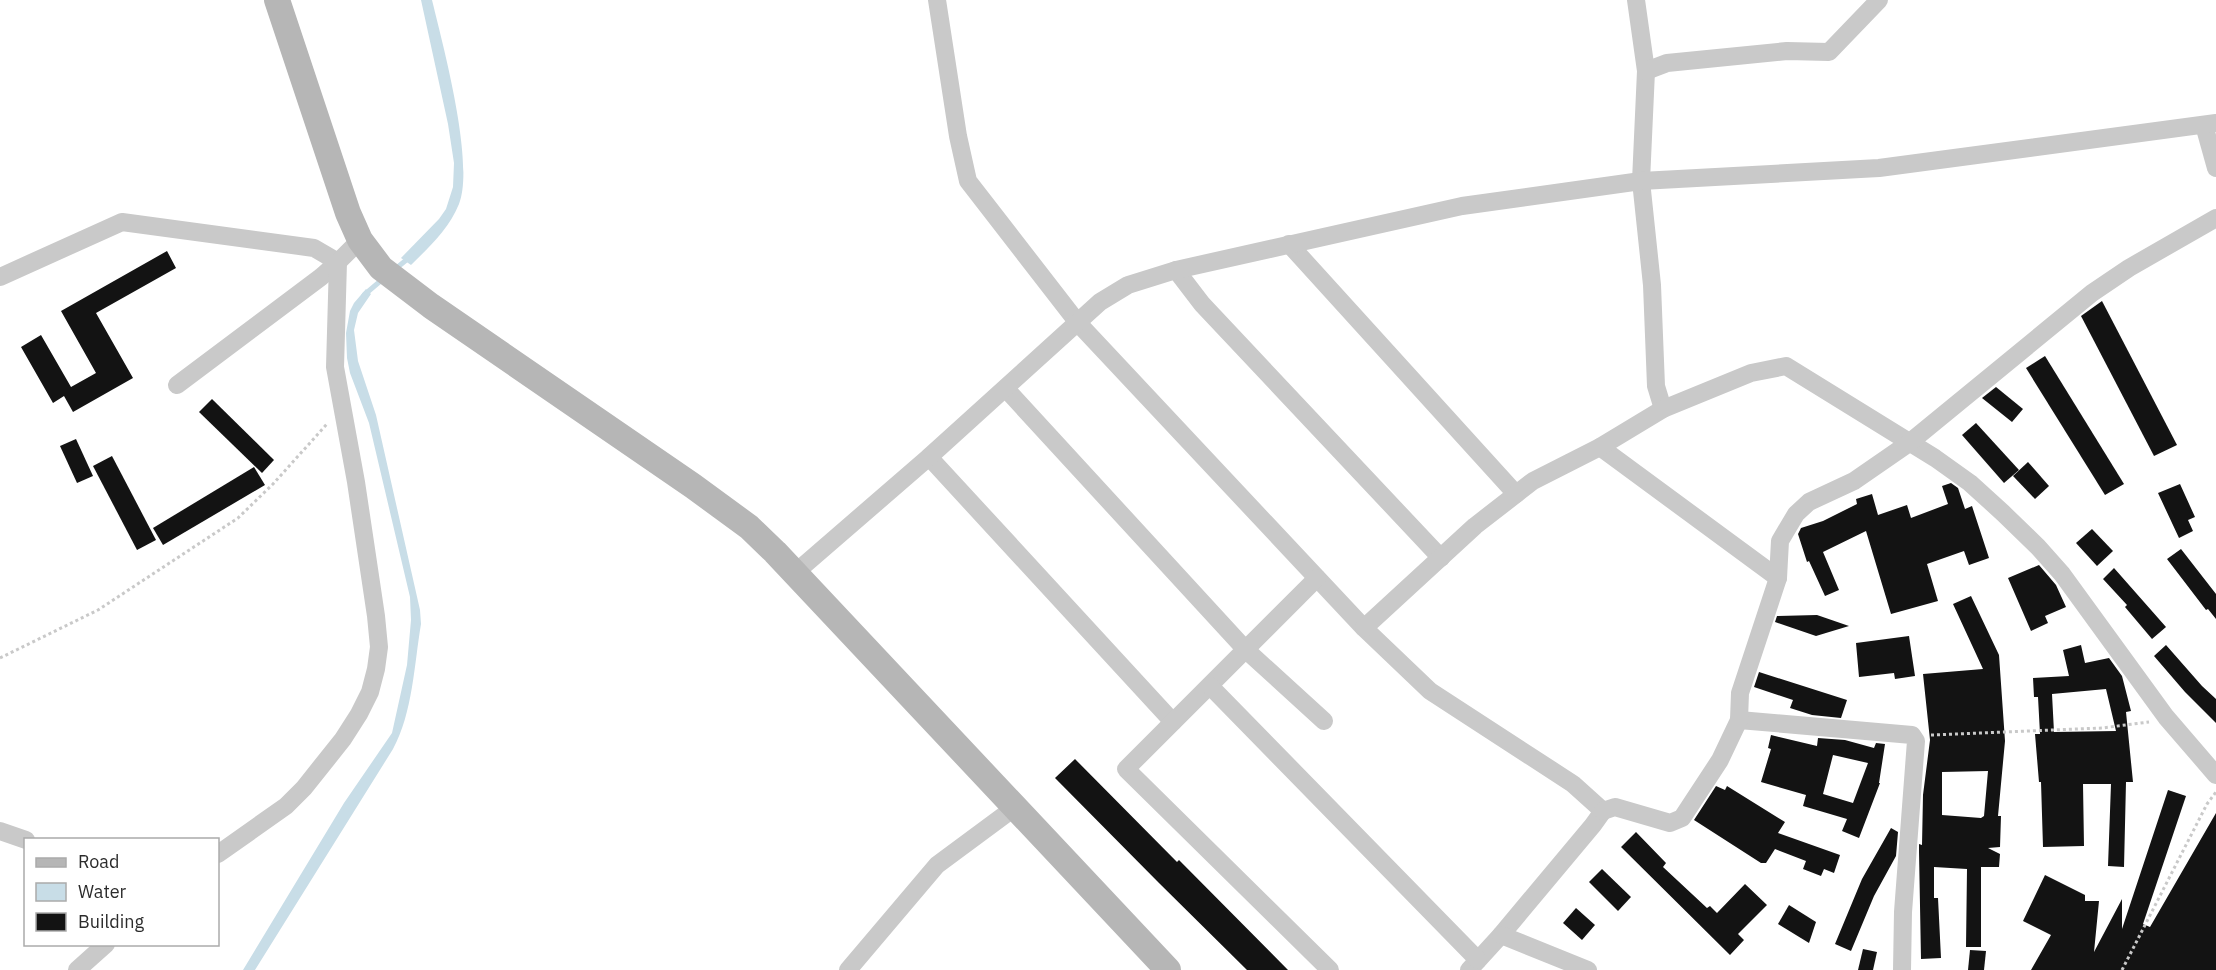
<svg xmlns="http://www.w3.org/2000/svg" width="2216" height="970" font-family="'IBM Plex Sans',sans-serif">
<rect width="100%" height="100%" fill="#fff"/>
<g fill="#c8dde7">
<path d="M421,0H432C443,45 475,163 459,204C449,229 430,246 411,265L401,258L439,219L446,209L453,187L454,163L448,124Z"/>
<path d="M366,289L371,294L358,313L354,330L358,361L376,415L420,610L421,624C414,665 413,712 393,749L255,970H243L344,803L392,733L407,665L411,620L410,597L369,423L350,373L347,358L346,333L350,311L354,303Z"/>
</g>
<g fill="none" stroke-linecap="round" stroke-linejoin="round">
<g stroke="#c8dde7" stroke-width="5">
<path d="M394,270L410,257"/>
<path d="M364,295L384,278"/>
</g>
</g>
<g fill="#131313" fill-rule="evenodd">
<path d="M167,251L176,268L96,313L133,378L73,412L64,396L53,403L21,347L41,335L71,387L96,373L61,311Z"/>
<path d="M2102,301L2177,445L2154,456L2081,316Z"/>
<path d="M2045,356L2124,484L2105,495L2026,368Z"/>
<path d="M1996,387L2023,409L2012,422L1982,398Z"/>
<path d="M212,399L274,460L262,473L199,412Z"/>
<path d="M1976,423L2019,470L2004,483L1962,435Z"/>
<path d="M76,439L93,476L77,483L60,446Z"/>
<path d="M112,456L156,540L137,550L93,466Z"/>
<path d="M2028,462L2049,486L2035,499L2013,476Z"/>
<path d="M254,467L265,485L163,545L153,528Z"/>
<path d="M1951,483L1958,488L1965,509L1972,506L1989,558L1969,565L1964,551L1927,564L1938,601L1891,614L1866,531L1823,552L1839,590L1825,596L1809,561L1807,562L1798,534L1801,528L1823,521L1857,504L1856,499L1872,494L1878,515L1907,505L1911,518L1948,504L1942,486Z"/>
<path d="M2180,484L2195,517L2188,520L2193,531L2179,538L2158,493Z"/>
<path d="M2092,529L2113,551L2097,566L2076,543Z"/>
<path d="M2181,549L2216,594V619L2208,609L2206,610L2167,559Z"/>
<path d="M2039,565L2056,585L2066,607L2045,616L2048,623L2031,631L2008,578Z"/>
<path d="M2114,568L2166,627L2152,639L2125,607L2127,605L2103,579Z"/>
<path d="M1971,596L1999,655L2005,741L1998,816H2001L2000,847L1988,848L2000,854L1999,867H1981V947H1966L1967,869L1934,867V898H1938L1941,958L1921,959L1919,852V844L1922,845L1923,795L1930,740L1923,674L1983,669L1953,604ZM1988,771L1984,816L1981,818L1942,815V772Z"/>
<path d="M1817,615L1849,626L1816,636L1775,622L1777,616Z"/>
<path d="M1909,636L1915,676L1895,679L1894,673L1859,677L1856,643Z"/>
<path d="M2081,645L2085,663L2109,658L2122,676L2131,711L2126,712L2133,782H2126L2124,867L2108,866L2111,784H2083L2084,846L2043,847L2041,782H2039L2035,734H2040L2038,697H2034L2033,678L2069,676L2063,650ZM2106,689L2116,731L2054,732L2052,694Z"/>
<path d="M2166,645L2202,686L2216,699V723L2185,692L2154,656Z"/>
<path d="M1759,672L1847,700L1841,718L1812,715L1790,708L1793,700L1754,687Z"/>
<path d="M1771,735L1817,746L1818,738L1845,740L1874,748L1876,743L1885,744L1879,783H1880L1859,838L1842,831L1847,819L1803,806L1806,795L1761,782L1771,749L1768,748ZM1833,755L1868,763L1853,803L1823,794Z"/>
<path d="M1075,759L1177,862L1179,860L1288,970H1247L1159,883L1055,778Z"/>
<path d="M1716,786L1725,790L1727,786L1785,822L1778,833L1840,855L1834,873L1824,869L1821,876L1803,869L1806,861L1775,849L1766,863H1761L1694,820Z"/>
<path d="M2168,790L2186,796L2143,924L2150,927L2216,813V970H2031L2051,935L2023,921L2045,875L2085,895V901H2099L2094,952L2122,899V929Z"/>
<path d="M1891,828L1898,832L1896,856L1874,896L1851,951L1835,944L1862,879Z"/>
<path d="M1636,832L1666,863L1663,867L1707,908L1710,906L1717,913L1745,884L1767,905L1738,934L1744,940L1730,955L1621,847Z"/>
<path d="M1602,869L1631,897L1618,911L1589,882Z"/>
<path d="M1789,905L1816,922L1809,943L1778,924Z"/>
<path d="M1576,908L1595,925L1582,940L1563,923Z"/>
<path d="M1863,949L1877,952L1873,970H1858Z"/>
<path d="M1970,950L1986,951L1984,970H1968Z"/>
</g>
<g fill="none" stroke-linecap="round" stroke-linejoin="round">
<g stroke="#c9c9c9" stroke-width="3" stroke-dasharray="3 3" stroke-linecap="butt">
<path d="M0,658L98,610L238,518L273,484L327,424"/>
<path d="M1931,735L2102,728L2149,722"/>
<path d="M2122,970L2207,804L2216,792"/>
</g>
<g stroke="#c9c9c9" stroke-width="18">
<path d="M937,0L958,136L968,181L1078,323L1364,628L1430,691L1573,784L1603,811L1593,825L1501,935L1469,970"/>
<path d="M1636,0L1646,71L1641,181L1652,285L1656,386L1663,409"/>
<path d="M1646,71L1667,63L1787,51L1829,52L1879,0"/>
<path d="M2204,125L2216,168"/>
<path d="M1289,244L1516,494"/>
<path d="M1176,270L1202,304L1441,558"/>
<path d="M0,277L122,222L314,248L338,262L321,277L177,385"/>
<path d="M1006,389L1245,649L1324,721"/>
<path d="M1600,447L1778,578"/>
<path d="M929,457L1173,722"/>
<path d="M795,573L929,457L1100,302L1128,285L1176,270L1462,206L1641,181L1879,168L2216,123"/>
<path d="M1317,578L1126,769L1330,970"/>
<path d="M1364,628L1475,526L1533,481L1600,447L1663,409L1751,373L1786,366L1935,458L1970,483L2003,513L2038,547L2062,574L2166,717L2216,775"/>
<path d="M1210,686L1478,960"/>
<path d="M1739,720L1912,735L1916,741L1903,912L1902,970"/>
<path d="M1603,811L1615,807L1670,823L1682,818L1720,760L1739,720L1740,693L1778,578L1780,541L1796,514L1809,502L1854,481L1909,443L2092,293L2129,268L2216,218"/>
<path d="M0,831L26,840"/>
<path d="M218,854L286,806L304,788L343,739L359,714L370,692L376,669L379,647L376,616L356,482L335,367L338,262L360,240"/>
<path d="M1501,935L1588,970"/>
<path d="M77,970L106,944"/>
<path d="M848,970L937,865L1014,808"/>
</g>
<path stroke="#b6b6b6" stroke-width="26" d="M277,0L348,213L360,240L381,268L431,306L693,486L749,527L775,552L1168,970"/>
</g>
<rect x="24" y="838" width="195" height="108" fill="#ffffff" stroke="#ababab" stroke-width="1.5"/>
<rect x="36" y="858" width="30" height="9" fill="#b6b6b6" stroke="#ababab" stroke-width="1.5"/>
<text x="78" y="868" font-size="18" fill="#2c2c2c">Road</text>
<rect x="36" y="883" width="30" height="18" fill="#c8dde7" stroke="#ababab" stroke-width="1.5"/>
<text x="78" y="898" font-size="18" fill="#2c2c2c">Water</text>
<rect x="36" y="913" width="30" height="18" fill="#131313" stroke="#ababab" stroke-width="1.5"/>
<text x="78" y="928" font-size="18" fill="#2c2c2c">Building</text>
</svg>
